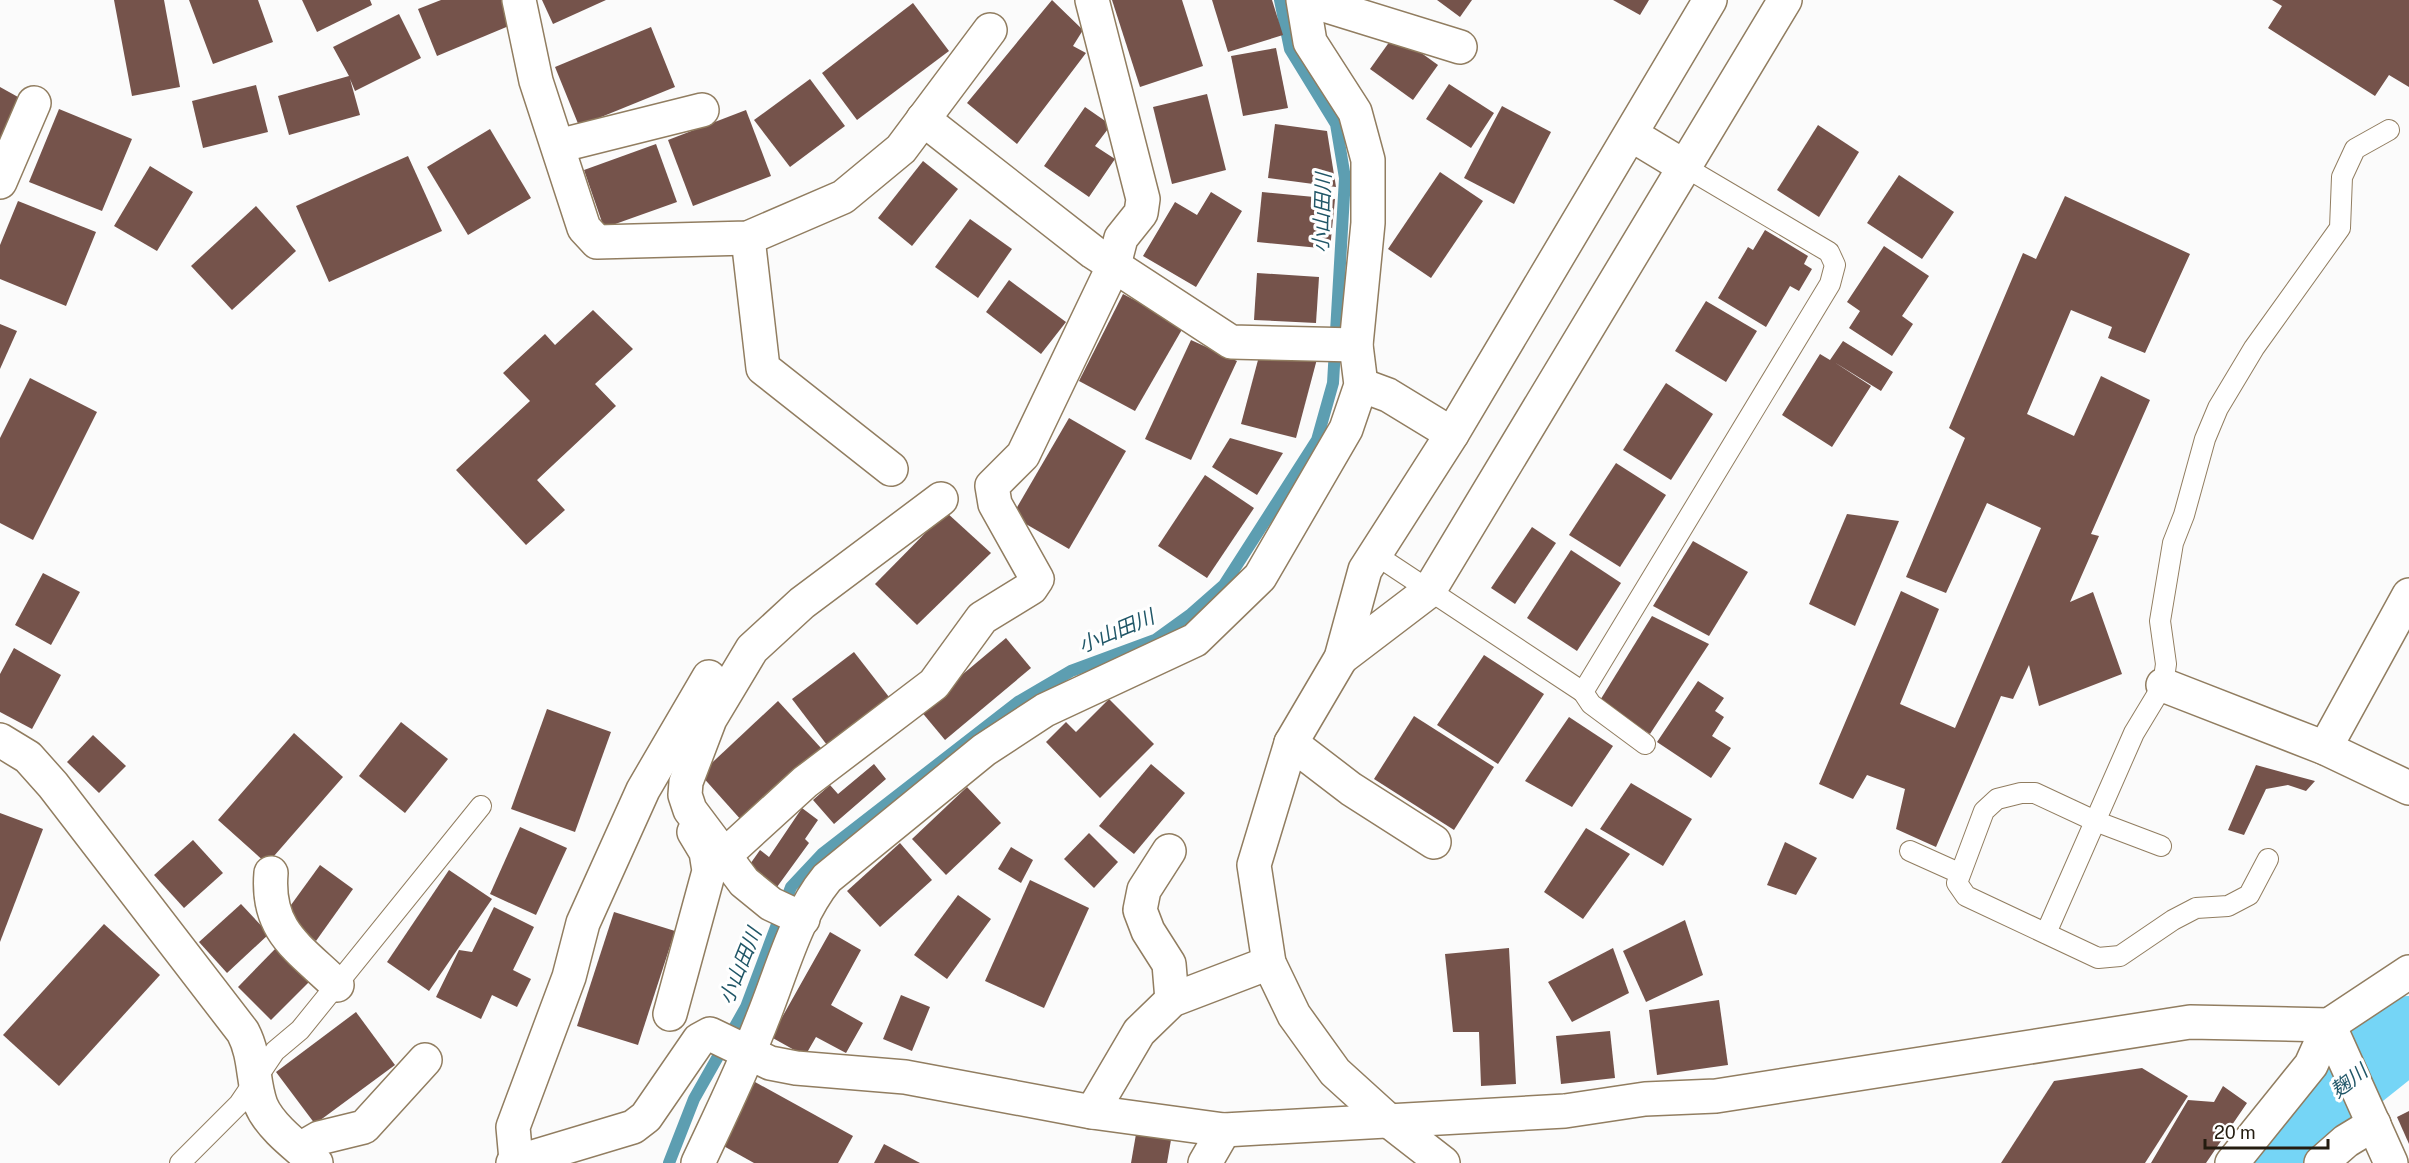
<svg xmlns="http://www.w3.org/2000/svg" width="2409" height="1163" font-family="'Public Sans','Noto Sans JP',sans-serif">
<rect width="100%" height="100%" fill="#fbfbfb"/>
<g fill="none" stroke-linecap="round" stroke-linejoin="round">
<path stroke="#5d9eb1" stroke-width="12" d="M669,1163L694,1099L746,1007L791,887L822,854L1018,702L1071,671L1155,640L1191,614L1224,585L1317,440L1333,383L1345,178L1336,124L1290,49L1280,0"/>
<path stroke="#75d5f6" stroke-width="74" d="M2272,1163L2321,1103L2409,1033"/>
</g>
<g fill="#75534b">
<path d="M114,0H164L180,87L132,96Z"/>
<path d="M189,0H258L273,42L213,64Z"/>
<path d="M302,0H370L372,5L317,32Z"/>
<path d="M441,0H501L511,25L437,56L418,9Z"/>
<path d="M542,0H606L553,24Z"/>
<path d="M1052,0L1083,30L1073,46L1086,53L1017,144L967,103Z"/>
<path d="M1112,0H1182L1203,66L1140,87Z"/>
<path d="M1212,0H1272L1283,35L1228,52Z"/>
<path d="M1437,0H1472L1460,17Z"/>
<path d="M1613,0H1649L1640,15Z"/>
<path d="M2272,0H2409V87L2389,75L2375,96L2268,28L2282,6Z"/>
<path d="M913,3L949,51L857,120L822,73Z"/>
<path d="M399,14L421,58L355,91L350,79L360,115L289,135L278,96L349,76L333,47Z"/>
<path d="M651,27L675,87L579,126L555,67Z"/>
<path d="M1395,34L1438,65L1413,100L1370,69Z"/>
<path d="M1276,48L1288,108L1243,116L1231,56Z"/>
<path d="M810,79L845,126L790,167L754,120Z"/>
<path d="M1449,84L1494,113L1471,148L1426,119Z"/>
<path d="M256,85L268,132L203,148L192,101Z"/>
<path d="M0,87L27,102L0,149Z"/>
<path d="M1207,94L1226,170L1172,184L1153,107Z"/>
<path d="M1502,106L1551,132L1514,204L1464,178Z"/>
<path d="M1085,107L1111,125L1095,146L1115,159L1089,197L1044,166Z"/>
<path d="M59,109L132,139L102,211L29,182Z"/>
<path d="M746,110L771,176L693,206L668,140Z"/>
<path d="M1275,124L1327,131L1336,187L1268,178Z"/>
<path d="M1818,125L1859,152L1819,217L1777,190Z"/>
<path d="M490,129L531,198L468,235L427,167Z"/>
<path d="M656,144L677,202L604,228L584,170Z"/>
<path d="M408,156L442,231L329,282L296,206Z"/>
<path d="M923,161L958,189L912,246L878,218Z"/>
<path d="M150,166L193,192L157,251L114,226Z"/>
<path d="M1440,172L1483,201L1431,278L1388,249Z"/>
<path d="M1899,175L1954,212L1922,259L1867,223Z"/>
<path d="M1211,192L1242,211L1196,287L1143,256L1175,202L1197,215Z"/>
<path d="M1262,192L1335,199L1330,249L1257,242Z"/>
<path d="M2065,196L2190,254L2145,353L2108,338L2112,327L2071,310L2027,414L2074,436L2101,376L2150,400L2091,534L2099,536L2070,602L2093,592L2122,674L2039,706L2029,665L2013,699L2001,696L1936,847L1896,829L1905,789L1867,775L1853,799L1819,784L1901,591L1939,609L1900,704L1955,728L2041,528L1987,503L1946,593L1906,577L1965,438L1949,428L2023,253L2036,259Z"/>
<path d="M18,201L96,232L66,306L0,279V245Z"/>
<path d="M256,206L296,251L232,310L191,266Z"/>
<path d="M970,219L1012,249L978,298L935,267Z"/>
<path d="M1765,230L1808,256L1804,264L1812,269L1799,291L1790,286L1766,327L1718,298L1748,247L1753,250Z"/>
<path d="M1884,246L1929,276L1902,316L1913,324L1892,356L1849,328L1860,311L1847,302Z"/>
<path d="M1257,273L1319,277L1316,323L1254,320Z"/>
<path d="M1009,280L1066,322L1041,354L986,312Z"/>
<path d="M1123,294L1184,326L1135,411L1079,381Z"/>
<path d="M1706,301L1757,331L1726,382L1675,351Z"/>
<path d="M593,310L633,349L595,384L616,406L537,480L565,510L526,545L456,470L530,401L503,373L545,334L555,345Z"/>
<path d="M0,324L17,331L0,369Z"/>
<path d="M1191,340L1237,361L1191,460L1145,439Z"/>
<path d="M1843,341L1893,372L1881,391L1834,362L1871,386L1832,447L1782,415L1820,354L1830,360Z"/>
<path d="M1317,359L1296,438L1241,424L1258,360Z"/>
<path d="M30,378L97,412L33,540L0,523V438Z"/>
<path d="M1666,383L1713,414L1671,480L1623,450Z"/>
<path d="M1069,418L1126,451L1069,549L1012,516Z"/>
<path d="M1230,438L1283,453L1257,495L1212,467Z"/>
<path d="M1616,463L1666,495L1620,567L1569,535Z"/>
<path d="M1205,475L1254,508L1207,578L1158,546Z"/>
<path d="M946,512L991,553L917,625L875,584Z"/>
<path d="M1847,514L1899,521L1855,626L1809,604Z"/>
<path d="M1532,527L1556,543L1515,604L1491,588Z"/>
<path d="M1693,541L1748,572L1709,636L1653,606Z"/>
<path d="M1571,550L1621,583L1577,651L1527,618Z"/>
<path d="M43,573L80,592L51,645L15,625Z"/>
<path d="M1652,616L1709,644L1650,734L1599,702Z"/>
<path d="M1006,638L1031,668L945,740L920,710Z"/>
<path d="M14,648L61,675L32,729L0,712V674Z"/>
<path d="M854,652L889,697L827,745L792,699Z"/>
<path d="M1484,655L1544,694L1498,764L1437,725Z"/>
<path d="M1698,681L1724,698L1715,711L1724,717L1712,736L1731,748L1711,778L1657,742Z"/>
<path d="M1109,699L1154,744L1100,798L1046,742L1066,722L1076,732Z"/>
<path d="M778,701L821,748L742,821L700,774Z"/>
<path d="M547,709L611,732L575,832L511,809Z"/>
<path d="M1414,716L1494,767L1454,830L1374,779Z"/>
<path d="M1569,717L1613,746L1572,807L1525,781Z"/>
<path d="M401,722L448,759L405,813L359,776Z"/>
<path d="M294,733L343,777L267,864L218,820Z"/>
<path d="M93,735L126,766L99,793L67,762Z"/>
<path d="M874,764L886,779L834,824L813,800L830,785L838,794Z"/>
<path d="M1151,764L1185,793L1134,854L1099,826Z"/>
<path d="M2256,765L2315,781L2306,791L2288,785L2266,789L2244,835L2228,830Z"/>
<path d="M1631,783L1692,819L1663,866L1600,829Z"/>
<path d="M967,787L1001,823L946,875L912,839Z"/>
<path d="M802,808L818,820L805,839L809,843L777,887L748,867L760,850L769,857Z"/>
<path d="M0,813L43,829L0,942Z"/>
<path d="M520,827L567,848L536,915L490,894Z"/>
<path d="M1586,828L1630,854L1583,919L1544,892Z"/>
<path d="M1089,833L1118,862L1094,888L1064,859Z"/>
<path d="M193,840L223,873L184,908L154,875Z"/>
<path d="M1785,842L1817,858L1796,895L1767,885Z"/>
<path d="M900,843L932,880L880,927L847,891Z"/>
<path d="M1011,847L1033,860L1021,883L998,869Z"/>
<path d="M320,865L353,889L316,941L283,916Z"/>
<path d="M449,870L492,899L429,991L387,962Z"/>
<path d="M1030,880L1089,908L1044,1008L985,981Z"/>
<path d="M958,895L991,919L947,979L914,955Z"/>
<path d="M241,904L269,934L227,973L199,942Z"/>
<path d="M494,907L534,927L513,970L531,979L517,1007L492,995L481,1019L436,997L459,950L472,952Z"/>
<path d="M614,912L675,931L638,1045L577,1026Z"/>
<path d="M1685,920L1703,975L1646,1002L1623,951Z"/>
<path d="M104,924L160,975L59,1086L3,1035Z"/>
<path d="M830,932L861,950L831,1005L863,1023L846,1053L816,1037L805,1056L771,1037Z"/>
<path d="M277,947L311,980L271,1020L238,987Z"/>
<path d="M1509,948L1516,1084L1481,1086L1479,1032H1453L1445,954Z"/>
<path d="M1613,948L1629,993L1572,1022L1548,982Z"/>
<path d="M901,995L930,1007L912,1051L883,1039Z"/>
<path d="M1719,1000L1728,1065L1657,1075L1649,1010Z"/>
<path d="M356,1012L395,1065L315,1124L276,1072Z"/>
<path d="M1610,1031L1615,1078L1561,1084L1556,1036Z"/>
<path d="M2142,1068L2188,1096L2145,1163H2001L2054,1081Z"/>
<path d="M755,1082L853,1136L838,1163H754L720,1144Z"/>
<path d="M2223,1086L2247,1103L2206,1163H2151L2188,1100L2214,1102Z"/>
<path d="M2409,1111V1144L2397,1117Z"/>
<path d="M1136,1134L1171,1140L1167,1163H1131Z"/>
<path d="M884,1144L920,1163H874Z"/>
</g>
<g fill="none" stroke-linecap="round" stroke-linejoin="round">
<g stroke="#917d60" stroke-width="22">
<g id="lane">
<path d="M1376,555L1583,692L1591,704L1645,744"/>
<path d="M1583,692L1830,284L1835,265L1829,252L1685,167"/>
<path d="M2161,846L2095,821L2035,793H2021L1997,799L1984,811L1957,883L1966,896L2098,958L2120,956L2173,920L2196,908L2228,906L2249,895L2268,859"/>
<path d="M1910,851L1959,873"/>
<path d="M2046,933L2134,733L2163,685L2166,664L2160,621L2173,543L2184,515L2205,439L2218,408L2254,348L2340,228L2342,177L2355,149L2389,130"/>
<path d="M180,1163L239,1104L275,1051L300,1030L481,806"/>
</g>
</g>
<g stroke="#917d60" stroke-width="36">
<g id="street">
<path d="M519,0L536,81L584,228L597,242L748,238L843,197L901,149L990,30"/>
<path d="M1308,0L1460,47"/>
<path d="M923,119L1093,252L1231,342L1356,345"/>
<path d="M558,146L702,110"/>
<path d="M0,182L34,103"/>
<path d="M748,238L763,368L891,469"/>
<path d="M1361,385L1388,395L1452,434"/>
<path d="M2163,685L2325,748L2409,788"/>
<path d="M0,740L28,757L53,785L243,1032C256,1057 252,1081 261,1105C270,1127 299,1148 316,1163"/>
<path d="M1291,743L1351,789L1434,842"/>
<path d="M2325,748L2409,595"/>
<path d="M1169,851L1144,890L1140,910L1148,931L1169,964L1172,1000"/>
<path d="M725,855L805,782L934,684L982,618L1031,588L1037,579L995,504L992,486L1023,455L1114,265L1121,238L1141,213L1143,199L1092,0"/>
<path d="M271,873C266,931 299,948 337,985"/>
<path d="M803,919L771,904L744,882L690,810L685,795L686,782L710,719L752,649L802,603L941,499"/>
<path d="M670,1014L709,871L706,852L694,832"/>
<path d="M2329,1025L2391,1163"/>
<path d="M1092,1112L1139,1032L1172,1000L1269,963"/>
<path d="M300,1149L319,1138L364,1127L425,1060"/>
<path d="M516,1160L513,1127L569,977L583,923L643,790L709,677"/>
<path d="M513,1163L633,1127L646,1117L699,1040L710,1034L770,1063L796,1068L905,1077L1092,1112L1224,1130L1565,1111L1645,1099L1716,1096L2190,1022L2329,1025L2409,972"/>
<path d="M698,1163C720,1116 743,1069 762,1020C781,974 795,917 827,878L984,750L1045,710L1195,640L1260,577L1346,429L1361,385L1356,345L1368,223V160L1355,112L1310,42L1303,0"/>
<path d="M1205,1163L1224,1130"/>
<path d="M2232,1163L2311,1065L2329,1025"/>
<path d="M2321,1163L2346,1141L2374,1124"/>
</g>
</g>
<g stroke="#917d60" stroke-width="36">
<g id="secondary">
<path d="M1632,135L1685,167"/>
<path d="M1341,658L1429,591L1785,0"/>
<path d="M1443,1163L1389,1121L1335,1072L1294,1015L1269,963L1254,865L1291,743L1341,658L1365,570L1452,434L1710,0"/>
</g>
</g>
<use href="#lane" stroke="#fff" stroke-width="20"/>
<use href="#street" stroke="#fff" stroke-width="33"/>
<use href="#secondary" stroke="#fff" stroke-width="33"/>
</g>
<g text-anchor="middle" stroke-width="6" stroke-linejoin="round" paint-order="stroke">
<g font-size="20" font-style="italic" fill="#215768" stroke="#fff">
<text transform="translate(1322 213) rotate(-88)" y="7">小山田川</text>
<text transform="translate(1116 631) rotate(-23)" y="7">小山田川</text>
<text transform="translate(740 966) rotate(-68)" y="7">小山田川</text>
<text transform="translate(2349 1081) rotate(-38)" y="7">麹川</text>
</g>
</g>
<path d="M2205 1139v9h123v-9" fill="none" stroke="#241c10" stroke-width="3"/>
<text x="2214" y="1139" font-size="18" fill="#241c10" stroke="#ffffff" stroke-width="4.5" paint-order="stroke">20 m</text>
</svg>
